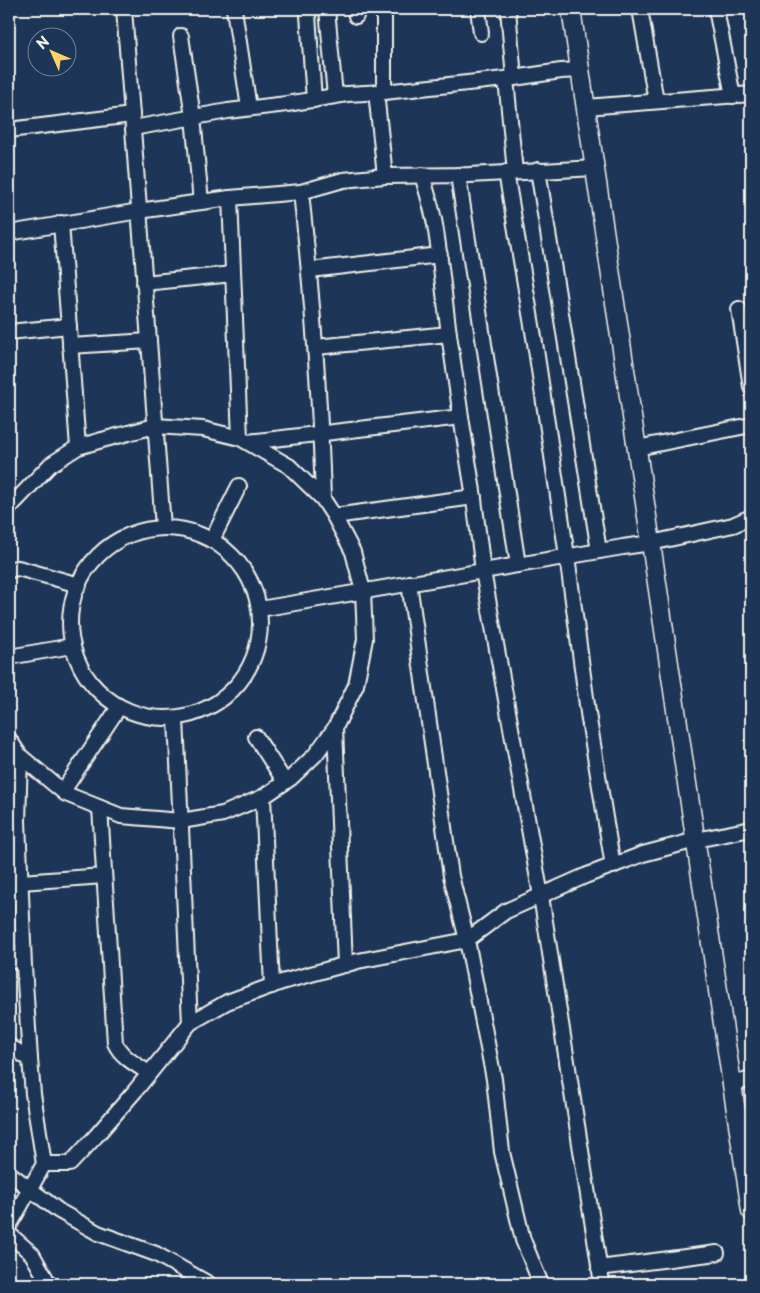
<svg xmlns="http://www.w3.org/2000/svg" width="760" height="1293" font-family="'Playpen Sans',sans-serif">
<rect width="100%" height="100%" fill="#1d3557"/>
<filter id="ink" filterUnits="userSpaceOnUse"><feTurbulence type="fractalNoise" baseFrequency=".02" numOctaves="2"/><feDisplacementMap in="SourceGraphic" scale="10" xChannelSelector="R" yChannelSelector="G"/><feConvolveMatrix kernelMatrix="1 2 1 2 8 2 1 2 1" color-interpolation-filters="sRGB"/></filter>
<g filter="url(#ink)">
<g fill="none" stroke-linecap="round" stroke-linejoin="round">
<g stroke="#f4f1e8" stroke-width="18">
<g id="minor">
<path d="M124,9L163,527"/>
<path d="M234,9L249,108"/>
<path d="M327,9L335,96"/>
<path d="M355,9L356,16"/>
<path d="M384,9V92"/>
<path d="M478,9L481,33"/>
<path d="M508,9L514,78"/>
<path d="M640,9L656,101"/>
<path d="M716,9L733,96"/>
<path d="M308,15L314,100"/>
<path d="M181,36L193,117L201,202"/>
<path d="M506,79L515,172"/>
<path d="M376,92L385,176"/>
<path d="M586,107L751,94"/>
<path d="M133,128L228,111L287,104L347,94L384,92L514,78L561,71L580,70"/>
<path d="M9,130L132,115"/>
<path d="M538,170L599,551"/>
<path d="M506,172L535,343L567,556L589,720L613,866"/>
<path d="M458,175L518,565"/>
<path d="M301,192C312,294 320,396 323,499"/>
<path d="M230,198L240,438"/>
<path d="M61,223L78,447"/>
<path d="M9,233L139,211L201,202L230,198L301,192L343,180L385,176L469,175L595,168"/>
<path d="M310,270L440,255"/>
<path d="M144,283L233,274"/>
<path d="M739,309L751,387"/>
<path d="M9,332L69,326"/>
<path d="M70,346L149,341"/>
<path d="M316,347L449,334C444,297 441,261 435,225C432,208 427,192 422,175"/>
<path d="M461,417L473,491L483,571L541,896L602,1284"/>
<path d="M248,442L461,417L449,334"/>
<path d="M637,448L751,425"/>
<path d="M9,508L50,465L78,447L102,440L155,426L203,429L240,438L289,466L323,499L334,516L353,552L363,591L365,639L356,685L335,728L315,755L291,778L263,797L223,814L181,821L121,816L66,794L20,756L9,739"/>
<path d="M334,516L474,497"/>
<circle cx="165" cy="623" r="95"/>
<path d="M212,540L239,486"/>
<path d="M9,571L12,569L18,568L79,585"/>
<path d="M409,583L451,876L467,940L494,1079L502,1152L523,1240L541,1284"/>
<path d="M260,609L623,547L651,543L733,525L751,517"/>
<path d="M9,657L72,646"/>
<path d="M176,719L190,1023"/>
<path d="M335,728L345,965"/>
<path d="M256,737L285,782"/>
<path d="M63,791L119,707"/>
<path d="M263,797L272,986"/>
<path d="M100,808L115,1043C121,1057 137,1065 149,1073"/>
<path d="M9,822L18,821L20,756"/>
<path d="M21,882L104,876"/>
<path d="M9,955L24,966"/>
<path d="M9,1046L30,1059"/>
<path d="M732,1084L751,1079"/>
<path d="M737,1115L751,1129"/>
<path d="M44,1164H70L96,1136L135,1091L190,1023L227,1002L282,982L358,961L467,940L506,911L585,876L643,854L696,840L751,829"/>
<path d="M9,1173L59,1211L98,1233L156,1254L209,1284"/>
<path d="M9,1226L44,1164L33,1094L30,1059L24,966L18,821"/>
<path d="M9,1234L32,1254L49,1284"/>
<path d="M599,1268L717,1253"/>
</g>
</g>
<g stroke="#f4f1e8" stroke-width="21">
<path id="major" d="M571,9L751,1211"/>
</g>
<use href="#minor" stroke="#1d3557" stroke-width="14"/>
<use href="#major" stroke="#1d3557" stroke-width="18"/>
</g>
</g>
<rect width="760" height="1293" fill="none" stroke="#1d3557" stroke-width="30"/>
<rect x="15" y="15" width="730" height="1263" fill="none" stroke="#f4f1e8" stroke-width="2" filter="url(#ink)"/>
<g transform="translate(52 52) rotate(315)"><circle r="24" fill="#1d3557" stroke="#738091"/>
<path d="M0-4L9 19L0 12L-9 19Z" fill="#ffd166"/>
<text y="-8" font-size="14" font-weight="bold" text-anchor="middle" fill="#f4f1e8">N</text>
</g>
</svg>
